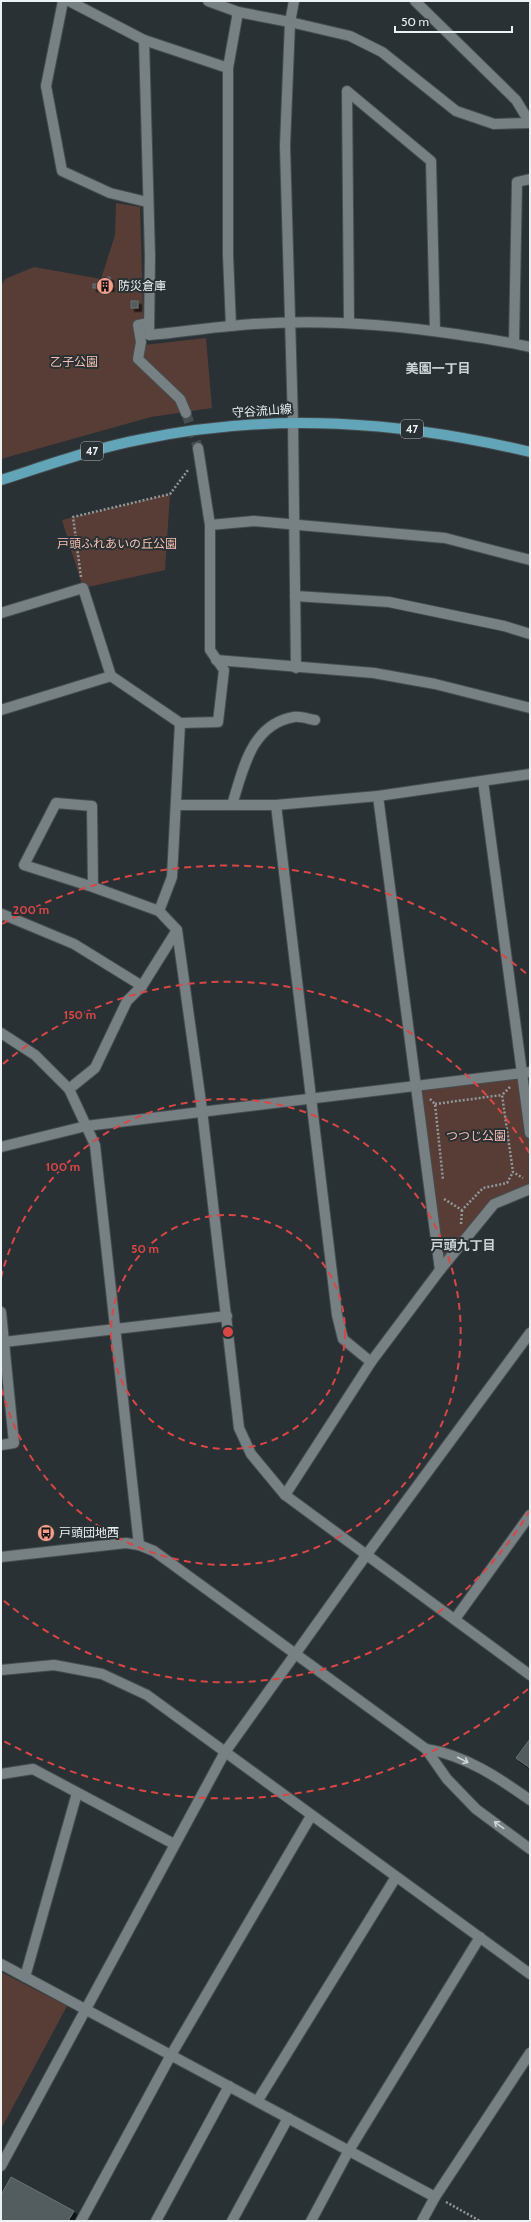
<svg xmlns="http://www.w3.org/2000/svg" width="531" height="2222" font-family="Cabin,'Noto Sans JP',sans-serif">
<defs>
<filter id="shadow"><feDropShadow dx="3.5" dy="3.5" stdDeviation="0" flood-color="#0009"/></filter>
</defs>
<rect width="100%" height="100%" fill="#2a3134"/>
<g fill="#573d36">
<path d="M116,203L140,207L144,345L206,338L212,408L151,417L1,459V286L5,279L34,267L101,279L115,235Z"/>
<path d="M170,494L165,570L83,588L62,520Z"/>
<path d="M522,1073L530,1133V1189L494,1204L440,1270L416,1086Z"/>
<path d="M1,1972L67,2006L1,2129Z"/>
</g>
<g fill="#535b5e" stroke="#6a7275" filter="url(#shadow)">
<path d="M107,277H110L111,282H107Z"/>
<rect x="93" y="284" width="6" height="4"/>
<rect x="100" y="284" width="11" height="4"/>
<rect x="131" y="301" width="7" height="7"/>
<path d="M530,1739V1768L516,1758Z"/>
<path d="M11,2177L74,2211L68,2221H1V2195Z"/>
</g>
<g fill="none" stroke-linecap="round" stroke-linejoin="round">
<path stroke="#474e51" stroke-width="10" stroke-dasharray="10 5" stroke-linecap="butt" d="M186,413L198,448"/>
<g stroke="#464d4f" stroke-width="12">
<g id="street">
<path d="M63,1L46,86L62,171L110,193L147,202"/>
<path d="M69,1L144,40L228,68"/>
<path d="M294,1L290,22L350,36L382,52L456,111L494,124L530,123"/>
<path d="M415,1L516,100L530,123"/>
<path d="M144,40L150,256L149,335C176,333 204,328 231,326C305,318 381,323 455,334C480,338 505,341 530,347"/>
<path d="M149,323L138,325L141,342L138,359L180,399L186,413"/>
<path d="M349,323L347,91L431,161L435,331"/>
<path d="M231,326L228,255V68L238,12"/>
<path d="M514,343L517,182L530,179"/>
<path d="M293,422L296,668"/>
<path d="M198,448L210,525"/>
<path d="M295,596L389,602L504,626L530,634"/>
<path d="M1,613L83,588L111,676"/>
<path d="M216,660L374,673L435,684L530,708"/>
<path d="M1,710L111,676L180,723L172,877L159,911"/>
<path d="M180,723L218,722L224,670L210,650V525L254,521L445,538L530,560"/>
<path d="M483,781L530,1133"/>
<path d="M378,796L440,1270"/>
<path d="M177,805H276L378,796L530,774"/>
<path d="M232,805C243,770 251,724 294,717C300,716 309,719 315,720"/>
<path d="M276,805L337,1315L343,1339L371,1362"/>
<path d="M93,887L92,806L56,803L24,865L93,887L159,911L177,930L202,1110L239,1428L251,1454L285,1495L530,1675"/>
<path d="M1,916L2,914L74,944L142,986"/>
<path d="M69,1089L95,1068L127,1001L142,986L177,930"/>
<path d="M1,1147L86,1126L530,1072"/>
<path d="M1,1312L14,1443L1,1445"/>
<path d="M4,1342L227,1316"/>
<path d="M285,1495L371,1362L440,1270L494,1204L530,1189"/>
<path d="M455,1619L530,1515"/>
<path d="M1,1670L54,1665L102,1674L147,1695L530,1974"/>
<path d="M1,1774L33,1769L174,1844"/>
<path d="M1,1964L435,2197"/>
<path d="M25,1977L77,1793"/>
<path d="M258,2100L396,1877"/>
<path d="M1,2166L225,1752L359,1565L530,1333"/>
<path d="M81,2221L171,2055L311,1816"/>
<path d="M156,2221L229,2086"/>
<path d="M232,2221L288,2118"/>
<path d="M311,2221L348,2152L480,1937"/>
<path d="M422,2221L435,2197L530,2053"/>
</g>
</g>
<g stroke="#464d4f" stroke-width="12">
<g id="secondary">
<path d="M208,1L238,12L290,22L285,146L293,422"/>
<path d="M1,1033L35,1055L69,1089L95,1145L139,1545"/>
<path d="M1,1557L126,1543L139,1545L154,1551L426,1749L447,1779L476,1809L530,1849"/>
<path d="M426,1749C465,1755 499,1778 530,1800"/>
</g>
</g>
<g stroke="#464d4f" stroke-width="12">
<path id="primary" d="M1,480C48,465 95,448 143,439C275,412 400,421 530,452"/>
</g>
<g stroke="#92989a" stroke-width="2.5" stroke-dasharray="2 2" stroke-linecap="butt">
<path d="M81,577L73,517L170,494L188,470"/>
<path d="M510,1087L502,1095L513,1172L523,1178"/>
<path d="M430,1099L435,1104L443,1180"/>
<path d="M435,1104L502,1095"/>
<path d="M444,1199L462,1210L483,1188L507,1183L513,1172"/>
<path d="M461,1224L462,1210"/>
<path d="M446,2202L480,2221"/>
</g>
<use href="#street" stroke="#778082" stroke-width="10"/>
<use href="#secondary" stroke="#778082" stroke-width="10"/>
<use href="#primary" stroke="#62a5b8" stroke-width="10"/>
</g>
<defs><path id="oneway-shaft" d="M-6 0H5M1.5-3L5.5 0L1.5 3" fill="none" stroke-width="1.6" stroke-linecap="round" stroke-linejoin="round"/></defs>
<g stroke="#cfd5d7">
<use href="#oneway-shaft" transform="translate(463 1760) rotate(27)"/>
<use href="#oneway-shaft" transform="translate(499 1825) rotate(-144)"/>
</g>
<g fill="none" stroke="#d94646" stroke-width="2" stroke-dasharray="7 5">
<circle cx="228" cy="1332" r="117"/>
<path d="M1 1278A233 233 0 1 1 1 1386"/>
<path d="M530 1510A350 350 0 0 1 3 1600M3 1064A350 350 0 0 1 530 1154"/>
<path d="M528 1689A466 466 0 0 1 2 1740M2 924A466 466 0 0 1 528 975"/>
</g>
<defs>
<g id="building-disc" transform="scale(0.9)"><circle r="9.5" fill="#f49e89" stroke="#2a3134"/><path d="M-4-6H4V6H1V3H-1V6H-4ZM-2.5-4.3h1.7v1.8h-1.7ZM.8-4.3h1.7v1.8H.8ZM-2.5-1h1.7V.8h-1.7ZM.8-1h1.7V.8H.8Z" fill="#111"/></g>
<g id="bus-disc" transform="scale(0.9)"><circle r="9.5" fill="#f49e89" stroke="#2a3134"/><path d="M-5-6H5V4H4V6H2V4H-2V6H-4V4H-5ZM-3.5-4V0h7V-4ZM-3.5 1.2v1.5H-2V1.2ZM2 1.2v1.5H3.5V1.2Z" fill="#111"/></g>
</defs>
<g fill-rule="evenodd">
<use href="#building-disc" x="105" y="286"/>
<use href="#bus-disc" x="46" y="1533"/>
</g>
<g text-anchor="middle" stroke-width="4" stroke-linejoin="round" paint-order="stroke">
<g fill="#2a3134" stroke="#b2b7ba" stroke-width="1">
<rect x="401" y="420" width="22" height="18" rx="3"/>
<rect x="81" y="442" width="22" height="18" rx="3"/>
</g>
<g font-size="11" font-weight="bold" fill="#ecf1f3">
<text x="412" y="433">47</text>
<text x="92" y="455">47</text>
</g>
<g font-size="12" fill="#ecf1f3" stroke="#2a3134" text-anchor="start">
<text x="118" y="290">防災倉庫</text>
<text x="59" y="1537">戸頭団地西</text>
</g>
<g font-size="12" fill="#f9c0b2" stroke="#2a3134">
<text x="74" y="366">乙子公園</text>
<text x="117" y="548">戸頭ふれあいの丘公園</text>
<text x="476" y="1140">つつじ公園</text>
</g>
<g font-size="12" fill="#ecf1f3" stroke="#2a3134">
<text transform="translate(262 411) rotate(-4)" y="4">守谷流山線</text>
</g>
<g font-size="13" font-weight="bold" fill="#ccd5d8" stroke="#2a3134">
<text x="438" y="373">美園一丁目</text>
<text x="463" y="1250">戸頭九丁目</text>
</g>
</g>
<circle cx="228" cy="1332" r="6" fill="#d94646" stroke="#2a3134" stroke-width="2"/>
<g font-size="12" text-anchor="middle" font-weight="bold" fill="#d94646" stroke="#2a3134" stroke-width="4" stroke-linejoin="round" paint-order="stroke">
<text x="31" y="914">200 m</text>
<text x="80" y="1019">150 m</text>
<text x="63" y="1171">100 m</text>
<text x="145" y="1253">50 m</text>
</g>
<rect width="531" height="2222" fill="none" stroke="#ecf1f3" stroke-width="4"/>
<path d="M395 26v6h117v-6" fill="none" stroke="#ecf1f3" stroke-width="2"/>
<text x="401" y="26" font-size="12" fill="#ecf1f3" stroke="#2a3134" stroke-width="3" paint-order="stroke">50 m</text>
</svg>
